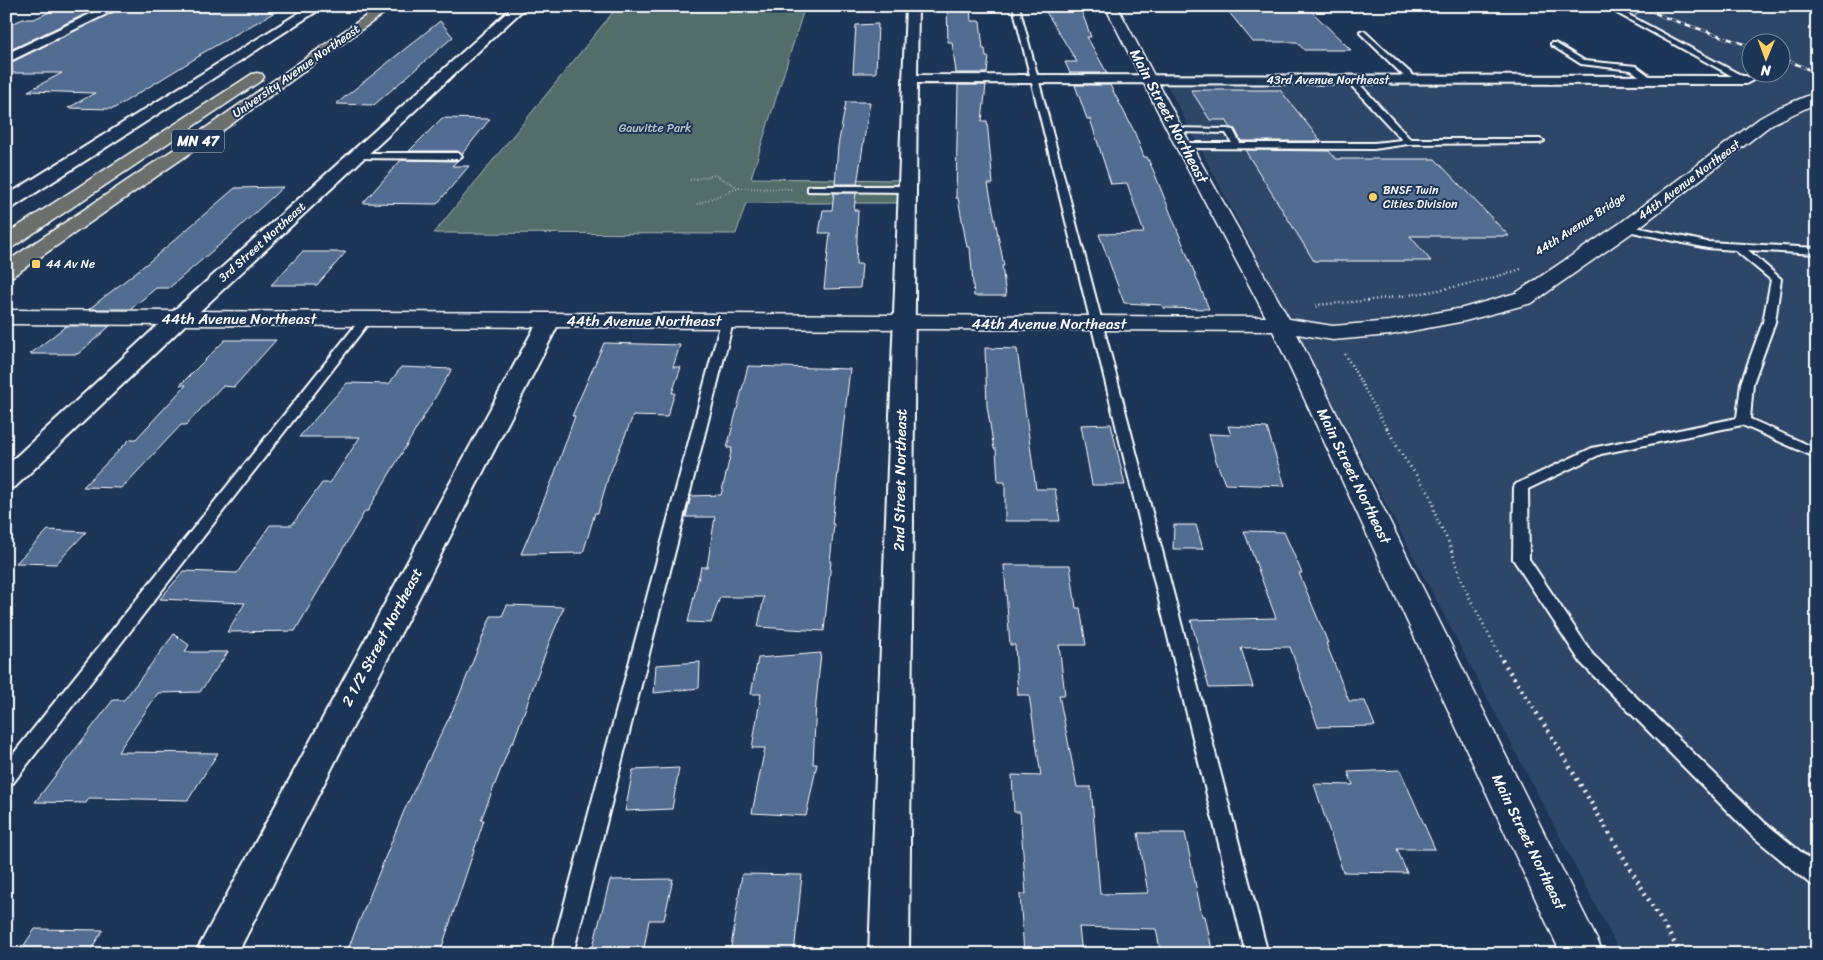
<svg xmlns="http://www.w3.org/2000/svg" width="1823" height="960" font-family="Sriracha,sans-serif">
<rect width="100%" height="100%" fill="#1d3557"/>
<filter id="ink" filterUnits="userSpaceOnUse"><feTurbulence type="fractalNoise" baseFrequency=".02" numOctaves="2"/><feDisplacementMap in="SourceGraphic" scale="10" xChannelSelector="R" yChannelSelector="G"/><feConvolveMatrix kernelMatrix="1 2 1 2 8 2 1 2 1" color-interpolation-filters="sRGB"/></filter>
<g filter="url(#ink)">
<path fill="#2d4668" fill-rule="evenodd" d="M1614,6H1817V954H1621L1167,85L1610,86L1739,79ZM1750,42H1780V72H1750Z"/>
<path fill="#526d6b" stroke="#a8b6b5" d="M618,6H805L751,178L899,180L898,203H746L736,234L434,233Z"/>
<g fill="#526c91" stroke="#fff">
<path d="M63,6H102L6,52V26L23,19H34Z"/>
<path d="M125,6H190L188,7H284L199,55H201L113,109L68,108L95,93L28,91L62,73H6V65Z"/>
<path d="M947,6H970L971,21H980L983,49H985L986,57H989L987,73H956L952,42H948Z"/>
<path d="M1224,6H1306L1351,50H1304L1297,42H1253Z"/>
<path d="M1045,10H1081L1091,37H1087L1107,73H1070L1065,62H1077Z"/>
<path d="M440,21L453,37L374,105L336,104Z"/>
<path d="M878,24L876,73H853L856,25Z"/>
<path d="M958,85H986L982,121H987L993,184H988L1004,266H1002L1006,296H974L970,247H967L958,198H956Z"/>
<path d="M1075,85H1110L1134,131L1144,157H1147L1154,172L1209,309L1164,308L1162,305L1124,303L1099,234L1144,233L1127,183L1111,184L1090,119H1087Z"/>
<path d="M1191,90H1280L1321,141H1241L1235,129L1231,128L1226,120H1210Z"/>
<path d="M846,102H870L857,184H835L838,146Z"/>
<path d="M442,118L490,119L462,154L458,151H409Z"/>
<path d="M1245,150L1329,151L1336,159H1435L1509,236H1410L1431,261H1314Z"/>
<path d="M401,160L457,161L452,166H469L437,204L363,203Z"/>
<path d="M283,187L231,235L169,288H156L131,309H89L150,261L235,188Z"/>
<path d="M834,193H856L854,210H858L856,264H862L860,288L824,289L830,233H819L823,210H832Z"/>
<path d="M302,252H346L317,285H271Z"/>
<path d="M66,326H110L78,354H30Z"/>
<path d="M225,340H276L234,387L222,386L186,425H181L122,488L83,487L130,439H136L186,385H180Z"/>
<path d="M604,343L680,345L673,367H681L672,393H675L667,417L633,416L608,478L598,513H595L583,553L521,554L553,478L575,416H572Z"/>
<path d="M985,348L1017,349L1036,489H1055L1060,521H1005V482H998L996,449H994L987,406Z"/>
<path d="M748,366L850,369L832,524H834L830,562H831L824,631L758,627L764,597H720L711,623L688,622L701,567H707L715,517H686L691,496L721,495L732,448H727Z"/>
<path d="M401,367L452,369L374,500L368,511H365L295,631L227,632L245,603L160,599L184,571L237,573L270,525H292L322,483H330L360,437H299L347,383L389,384Z"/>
<path d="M1111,424L1125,485H1092L1081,425Z"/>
<path d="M1228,426L1267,428L1285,486L1225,484L1215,458L1209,434L1231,435Z"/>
<path d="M1174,525H1196L1203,549H1173Z"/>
<path d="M48,530L86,532L56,564L16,563Z"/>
<path d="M1244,531L1284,532L1302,573H1299L1328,643H1326L1349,701H1365L1375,726L1318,727L1290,647L1241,648L1253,687L1209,688L1191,620L1276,618Z"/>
<path d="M1004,565H1070L1076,608H1080L1086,645H1059L1065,695H1059L1077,787H1091L1100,894L1148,893L1138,833H1185L1202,916H1205L1213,954H1161L1156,929L1079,927L1082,954H1024L1020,894H1026L1020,812H1014L1012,775L1041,776L1029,695H1018L1015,645H1010Z"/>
<path d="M507,605L564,607L549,643L513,743H511L481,820H484L440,953L346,954L404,811L457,701L491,616H502Z"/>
<path d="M174,634L189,645L185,652H228L200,692L158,693L118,752L218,753L188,800L89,798L86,803L35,802L113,700H124Z"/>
<path d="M821,653L816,702L813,764H817L806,816L752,813L765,748H752L761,694H751L758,658Z"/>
<path d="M700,662L699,688L654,693L656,665Z"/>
<path d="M679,768L672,809L625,811L633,770Z"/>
<path d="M1400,770L1435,849H1397L1407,873L1343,872L1314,784L1353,785L1348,772Z"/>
<path d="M742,874L802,875L794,954H730Z"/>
<path d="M673,879L664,920H649L643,954H591L610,880Z"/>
<path d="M35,929L103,930L88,954H18Z"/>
</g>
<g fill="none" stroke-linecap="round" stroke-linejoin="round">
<g stroke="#fff" stroke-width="4">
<g id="service">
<path d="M9,6H18L6,12V8Z"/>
<path d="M1013,6H1019L1268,954H1246Z"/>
<path d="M1604,6H1612L1750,80L1743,82Z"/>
<path d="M1360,31H1364L1416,78V82H1410L1360,33Z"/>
<path d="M1551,43H1555L1585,61L1636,66L1656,81L1649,83L1631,70L1581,64L1551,45Z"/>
<path d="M1348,78H1354L1410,139H1540L1544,141L1540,143L1408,144L1374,149L1183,148L1180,147V143H1232L1226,133L1175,132L1171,130L1175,128L1227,129L1233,130L1240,143H1374L1402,140L1348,82Z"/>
<path d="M357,153H458L462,156L458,159L354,158V154Z"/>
<path d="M811,186H908L913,189L908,192L808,191V187Z"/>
<path d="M1626,225L1707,242L1817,248V254L1748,250L1781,279L1775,322L1753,383L1750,419L1817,449V458L1742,425L1601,454L1528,489L1529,559L1593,655L1764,822L1817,865V886L1810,884L1750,834L1581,663L1513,559L1514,487L1516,484L1592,448L1737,418L1741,383L1763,322L1771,280L1735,250L1707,248L1623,230V226Z"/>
<path d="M366,316L372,319L370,321L13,783L6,785V763L362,317Z"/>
<path d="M727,319L733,322L573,954H551L721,322Z"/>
</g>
</g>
<g stroke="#fff" stroke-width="4">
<g id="minor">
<path d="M107,6H123L6,63V54Z"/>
<path d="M310,6H325L12,208L6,209V196Z"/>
<path d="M514,6H527L186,324L15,487L6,489V466L170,314Z"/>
<path d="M906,6H918L917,75L1746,76L1753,80L1746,84L917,83L909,954H869Z"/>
<path d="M549,315L557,316L560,321L237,954H195L538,321L541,316Z"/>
</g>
</g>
<g stroke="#fff" stroke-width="3">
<path id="tertiary" d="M1105,6H1117L1191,145L1289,319L1333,326L1390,321L1463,308L1516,293L1619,224L1760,118L1778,108L1817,92V103L1772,124L1633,232L1532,303L1465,321L1390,335L1333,340L1297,334L1604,954H1561L1273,331L6,324V310L1266,317L1175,145Z"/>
</g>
<g stroke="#fff" stroke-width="3">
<g id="primary">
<path d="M380,6H394L222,131L13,276L6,278V262L210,125Z"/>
<path d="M257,73L262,74L264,77L262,80L13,247L6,249V234L252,74Z"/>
</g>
</g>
<g stroke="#fff" stroke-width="2" stroke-dasharray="0.5 2.5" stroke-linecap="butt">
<path d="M690,180L715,175L739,188"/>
<path d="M697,204L739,188L793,189"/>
</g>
<g stroke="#fff" stroke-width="2.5" stroke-dasharray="1 3" stroke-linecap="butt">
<path d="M1317,308L1315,305C1386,300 1454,291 1521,269"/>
<path d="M1345,354L1387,429"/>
</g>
<path stroke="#fff" stroke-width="3" stroke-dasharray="1 4" stroke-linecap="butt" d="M1387,428L1400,452L1431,496L1436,517L1449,543L1464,587L1503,662"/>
<path stroke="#fff" stroke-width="4.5" stroke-dasharray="2 5" stroke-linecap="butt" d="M1502,660L1549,732L1681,954"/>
<use href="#service" fill="#1d3557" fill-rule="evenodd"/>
<use href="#minor" fill="#1d3557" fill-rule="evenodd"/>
<use href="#tertiary" fill="#1d3557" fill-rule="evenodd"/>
<use href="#primary" fill="#6c706d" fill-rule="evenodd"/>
<g stroke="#fff" stroke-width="2.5">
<g id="rail">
<path d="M1621,6L1636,14"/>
<path d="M1640,6L1664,17L1750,46"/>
<path d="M1780,57L1817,73"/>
</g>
</g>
<use href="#rail" stroke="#1d3557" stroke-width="2" stroke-dasharray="5.5" stroke-linecap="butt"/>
</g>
</g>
<g fill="#ffd166" stroke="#1d3557" stroke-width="2">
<circle cx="1373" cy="197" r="5"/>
<rect x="31" y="259" width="10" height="10" rx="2.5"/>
</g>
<g text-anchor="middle" stroke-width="4" stroke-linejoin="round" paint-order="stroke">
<g font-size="12" fill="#fff" stroke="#1d3557">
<text transform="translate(296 71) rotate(-35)" y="4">University Avenue Northeast</text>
<text x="1328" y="84">43rd Avenue Northeast</text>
<text transform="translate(1689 180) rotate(-37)" y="4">44th Avenue Northeast</text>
<text transform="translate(1580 224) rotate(-33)" y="4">44th Avenue Bridge</text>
<text transform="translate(262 242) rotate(-42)" y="4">3rd Street Northeast</text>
</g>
<g font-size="12" fill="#bac5c4" stroke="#1d3557">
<text x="655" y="132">Gauvitte Park</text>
</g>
<g font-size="12" fill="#fff" stroke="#1d3557" text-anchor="start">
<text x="1383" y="194">BNSF Twin<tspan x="1383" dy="14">Cities Division</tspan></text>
<text x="46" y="268">44 Av Ne</text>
</g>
<rect fill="#1d3557" stroke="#bbc2cd" stroke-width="1" x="172" y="129.5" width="52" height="23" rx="4"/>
<g font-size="14" font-weight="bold" fill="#fff">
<text x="198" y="146">MN 47</text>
</g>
<g font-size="15" fill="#fff" stroke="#1d3557">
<text transform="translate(1169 116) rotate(62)" y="5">Main Street Northeast</text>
<text x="239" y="324">44th Avenue Northeast</text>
<text x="644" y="326">44th Avenue Northeast</text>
<text x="1049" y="329">44th Avenue Northeast</text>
<text transform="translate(1354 476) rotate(64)" y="5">Main Street Northeast</text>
<text transform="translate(900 480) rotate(-89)" y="5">2nd Street Northeast</text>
<text transform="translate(382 637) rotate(-62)" y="5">2 1/2 Street Northeast</text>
<text transform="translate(1529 842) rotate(64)" y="5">Main Street Northeast</text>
</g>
</g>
<rect width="1823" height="960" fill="none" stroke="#1d3557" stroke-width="25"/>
<rect x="12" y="12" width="1798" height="935" fill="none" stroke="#fff" stroke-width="2" filter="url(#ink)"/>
<g transform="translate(1766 58) rotate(181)"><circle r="24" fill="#1d3557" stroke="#77869a"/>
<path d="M0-4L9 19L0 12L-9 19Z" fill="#ffd166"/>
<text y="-8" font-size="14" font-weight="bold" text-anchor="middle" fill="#ffffff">N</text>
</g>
</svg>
